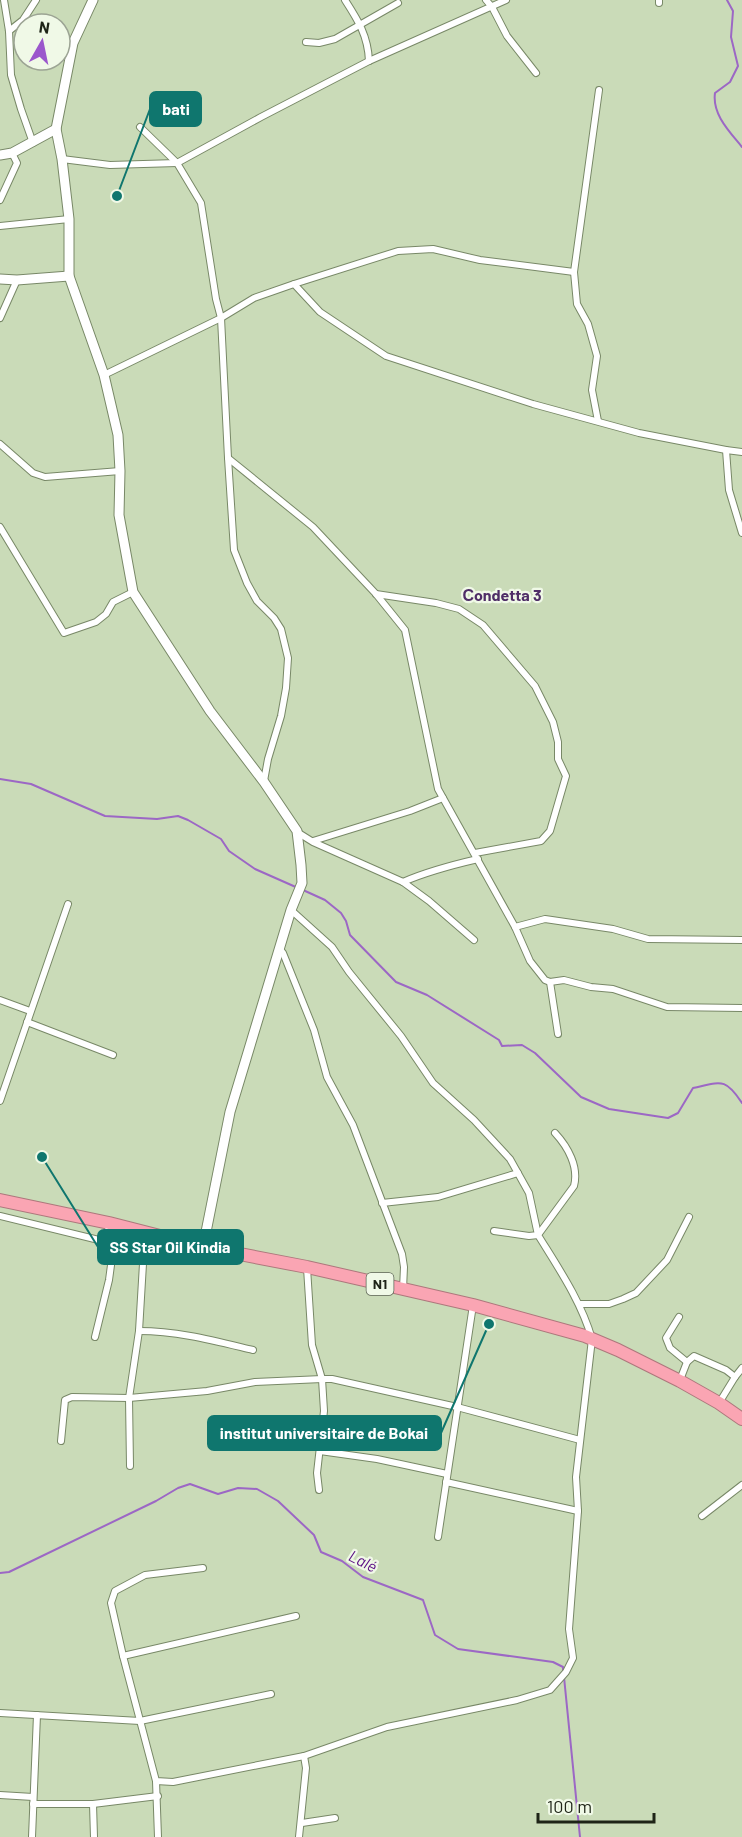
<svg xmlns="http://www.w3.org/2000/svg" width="742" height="1837" font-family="Barlow,sans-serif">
<rect width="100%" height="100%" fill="#cadbb8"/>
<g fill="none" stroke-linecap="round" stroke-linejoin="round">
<g stroke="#9c67c5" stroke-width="2">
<path d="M727,0L733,11L731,37L738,66L730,82L715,93C712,114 729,131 742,147"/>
<path d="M0,779L31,784L105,816L157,819L178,816L188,820L221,839L229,851L255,869L298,888"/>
<path d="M303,890L325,900L341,913L346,921L350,935L396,982L427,995L499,1040L502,1046L522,1045L535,1053L581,1097L609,1109L668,1118L678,1113L693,1088C721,1082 725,1077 742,1103"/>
<path d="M0,1573L9,1572L156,1501L178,1488L190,1484L218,1494L238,1488L257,1489L278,1501L314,1535L321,1552L342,1561L363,1577L423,1600L435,1635L458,1649L553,1662L563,1667V1671"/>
<path d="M564,1677L580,1837"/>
</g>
<g stroke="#788867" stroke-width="8">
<g id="street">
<path d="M4,0L9,31L11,75L21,109L33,143"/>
<path d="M345,0C358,20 368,36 369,61"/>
<path d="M486,0L492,7L507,36L536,73"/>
<path d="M659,3V0"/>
<path d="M9,31L23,20L36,0"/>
<path d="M306,42L319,43L335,39L398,3"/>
<path d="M140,127L177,163L201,203L216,299L221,318L228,458L313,527L376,594L405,630L438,789L515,927L530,961L545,980L550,982L564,980L591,987L613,989L667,1007L742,1008"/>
<path d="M62,159L110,165L177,163L261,117L369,61L506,0"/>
<path d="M0,200L17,163L12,153"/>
<path d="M0,226L69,219"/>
<path d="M294,284L398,251L433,249L480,260L574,272"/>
<path d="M0,318L17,280"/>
<path d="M104,375L221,318L254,298L294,284L320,312L386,356L533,404L639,433L726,450L742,452"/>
<path d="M598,421L592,390L597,356L588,324L577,304L574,272L599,90"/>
<path d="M0,444L33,473L45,477L120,471"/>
<path d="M726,450L729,490L742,533"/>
<path d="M228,458L234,550L247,583L257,601L274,618L281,629L288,658L286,688L281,716L268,759L264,781"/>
<path d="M0,527L64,633L96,622L106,614L113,602L133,592"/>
<path d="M376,594L436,603L459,609L483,625L535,686L553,722L558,742V759L566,776L550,831L541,841L475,853"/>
<path d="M297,832L313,842L403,882C428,871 452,865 478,859"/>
<path d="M313,841L410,811L443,798"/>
<path d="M403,882L429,901L474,940"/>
<path d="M291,910L332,947L349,972L401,1036L433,1083L474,1120L510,1159L529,1193L538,1235L529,1236L494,1231"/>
<path d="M515,927L545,919L613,929L648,939L742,940"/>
<path d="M279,948L283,953L314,1030L327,1077L353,1125L402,1254L404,1267L403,1289"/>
<path d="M550,982L558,1034"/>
<path d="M0,1000L30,1011"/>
<path d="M27,1022L113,1055"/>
<path d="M0,1101L68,904"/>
<path d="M382,1203L438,1197L518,1173"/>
<path d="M0,1216L107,1242L144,1247"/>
<path d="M107,1242L109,1223"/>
<path d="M307,1268L312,1345L322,1379L324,1411L317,1473L319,1490"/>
<path d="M580,1304H609L623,1299L636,1293L667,1260L689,1217"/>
<path d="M679,1317L666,1338L670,1348L687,1362"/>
<path d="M139,1331C178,1331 215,1341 253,1350"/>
<path d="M95,1337L109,1280L114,1243"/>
<path d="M680,1380L687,1362L694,1356L726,1370L735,1377"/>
<path d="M719,1403L735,1377L742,1368"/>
<path d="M61,1441L65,1400L72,1397L129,1398L207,1391L255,1382L322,1379H332L457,1407L580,1440"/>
<path d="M320,1451L377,1459L447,1474"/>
<path d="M130,1466L129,1398L139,1331L144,1247L149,1233"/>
<path d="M446,1482L578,1511"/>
<path d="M702,1516L742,1485"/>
<path d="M438,1537L473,1305"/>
<path d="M203,1568L145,1575L115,1591L111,1603L123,1656L156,1781L173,1782L304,1756L387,1727L517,1700L550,1690L566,1672L573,1658L569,1629L578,1511L576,1477L592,1339C581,1301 559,1269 538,1235L574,1186C579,1167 568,1147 555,1133"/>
<path d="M123,1656L296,1616"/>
<path d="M0,1713L140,1721L271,1694"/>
<path d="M156,1781L158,1837"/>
<path d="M0,1795L33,1797"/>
<path d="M33,1804H93L158,1796"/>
<path d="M93,1804L94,1837"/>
<path d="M302,1823L335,1818"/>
<path d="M32,1837L37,1715"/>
<path d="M299,1837L306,1768L304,1756"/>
</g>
</g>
<g stroke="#788867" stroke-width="11">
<g id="secondary">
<path d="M56,129L62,159L69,219V276L104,375L118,435L120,471L119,515L133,592L210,711L264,782L297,831L301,865L302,883L291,910L230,1112L203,1247"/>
<path d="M0,155L12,153L56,129L73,43L93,0"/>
<path d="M0,279L17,280L69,276"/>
</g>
</g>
<g stroke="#ad787c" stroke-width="14">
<path id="highway" d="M0,1200L109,1223L203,1247L307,1267L473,1305L585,1336L618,1350L680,1381L719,1403L742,1419"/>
</g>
<use href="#street" stroke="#fff" stroke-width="6"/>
<use href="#secondary" stroke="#fff" stroke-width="9"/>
<use href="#highway" stroke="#faa5b3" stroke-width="12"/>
</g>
<g text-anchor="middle" stroke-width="4.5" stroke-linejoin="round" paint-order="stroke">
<rect fill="#f0f9e7" stroke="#5d6455" stroke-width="1.5" x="366.5" y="1273" width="27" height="22" rx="4.5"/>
<g font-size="14" font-weight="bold" fill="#1e2417">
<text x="380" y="1289">N1</text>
</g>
<g font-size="16" font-weight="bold" fill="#4f2e67" stroke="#f0f9e7">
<text x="502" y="601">Сondetta 3</text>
</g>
<g font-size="16" font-style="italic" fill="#5a0d84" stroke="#f0f9e7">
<text transform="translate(363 1561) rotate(27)" y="6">Lalé</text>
</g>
</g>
<path fill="none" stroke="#0f766e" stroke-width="2" d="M117 196L150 109M42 1157L98 1247M489 1324L441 1433"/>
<g fill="#0f766e" stroke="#f0f9e7" stroke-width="2">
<circle cx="117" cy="196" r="6"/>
<circle cx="42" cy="1157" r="6"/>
<circle cx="489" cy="1324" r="6"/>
</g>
<g fill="#0f766e" stroke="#0f766e" stroke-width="2">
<rect x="150" y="92" width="51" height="34" rx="6"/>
<rect x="98" y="1230" width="145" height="34" rx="6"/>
<rect x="208" y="1416" width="233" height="34" rx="6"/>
</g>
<g font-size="16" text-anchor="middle" font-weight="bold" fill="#fff">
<text x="176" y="115">bati</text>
<text x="170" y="1253">SS Star Oil Kindia</text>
<text x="324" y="1439">institut universitaire de Bokai</text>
</g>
<g transform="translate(42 42) rotate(9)"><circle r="28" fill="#f0f9e7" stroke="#9ca494" stroke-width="1.5"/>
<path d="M0-4.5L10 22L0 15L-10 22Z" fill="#9b57cc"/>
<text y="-9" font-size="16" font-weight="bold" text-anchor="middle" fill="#1e2417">N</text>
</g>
<path d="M538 1813v9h116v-9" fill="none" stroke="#1e2417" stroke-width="3"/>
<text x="547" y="1813" font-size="18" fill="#1e2417" stroke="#f0f9e7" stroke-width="4.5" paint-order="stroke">100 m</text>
</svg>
